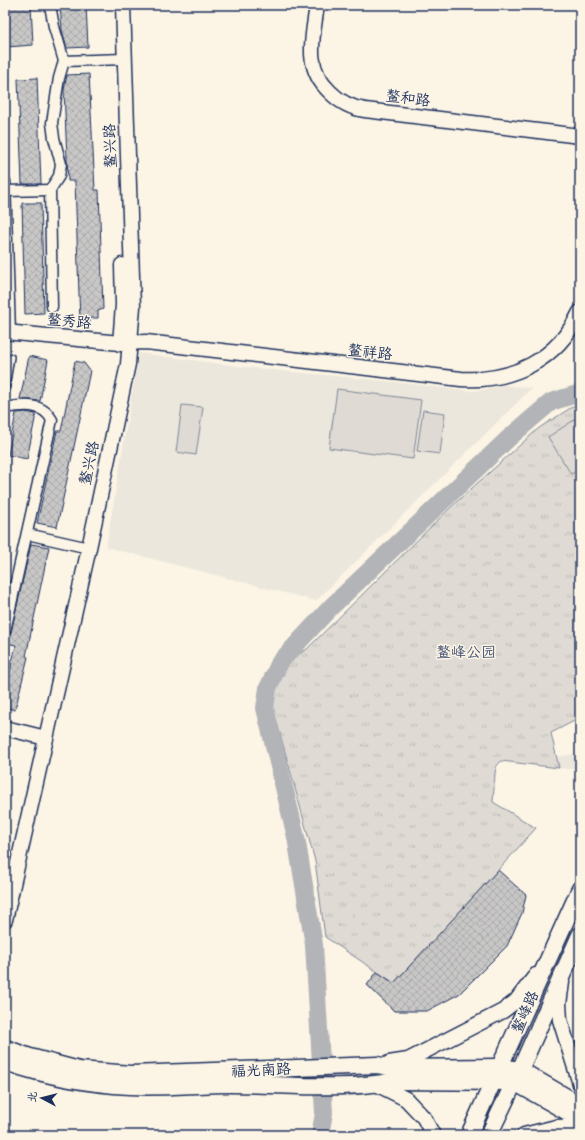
<svg xmlns="http://www.w3.org/2000/svg" width="585" height="1140" font-family="Mynerve,'LXGW WenKai TC',sans-serif">
<defs>
<pattern id="park-tufts" width="24" height="20" patternUnits="userSpaceOnUse"><rect width="24" height="20" fill="#dfdbd4"/><path d="M3 7l-1-3M5 7V3M7 7l1-3M15 17l-1-3M17 17v-4M19 17l1-3" fill="none" stroke="#bfbcb8"/></pattern>
<pattern id="building-cross-hatch" width="8" height="8" patternUnits="userSpaceOnUse"><rect width="8" height="8" fill="#c8c7c6"/><path d="M0 0l8 8M0 8l8-8" fill="none" stroke="#ababac"/></pattern>
</defs>
<rect width="100%" height="100%" fill="#fcf5e5"/>
<filter id="ink" filterUnits="userSpaceOnUse"><feTurbulence type="fractalNoise" baseFrequency=".025" numOctaves="2"/><feDisplacementMap in="SourceGraphic" scale="8" xChannelSelector="R" yChannelSelector="G"/><feConvolveMatrix kernelMatrix="1 2 1 2 8 2 1 2 1" color-interpolation-filters="sRGB"/></filter>
<g filter="url(#ink)">
<g fill="#ece7dc">
<path d="M139,353L245,367L376,380L472,391L487,389L503,385L532,388L316,601L106,547Z"/>
<path d="M580,753V768L567,769L559,768L556,757Z"/>
</g>
<path fill="url(#park-tufts)" stroke="#7d8599" d="M580,402V718L551,733L559,768L501,761L496,767L495,774L493,802L536,828L446,928L394,983L325,937L315,861L273,708C275,681 283,663 307,649L452,506L539,428Z"/>
<g fill="#dfdbd4" stroke="#7d8599">
<path d="M337,389L421,400L413,459L329,448Z"/>
<path d="M182,405L203,407L196,455L176,452Z"/>
<path d="M423,410L445,413L440,454L417,451Z"/>
<path d="M580,416V469L571,474L548,437Z"/>
</g>
<g fill="none" stroke-linecap="round" stroke-linejoin="round">
<path stroke="#b2b4b8" stroke-width="18" d="M320,1135L324,1113L314,945L296,837L265,708L268,688L280,662L330,608L510,437L551,402L580,393"/>
</g>
<g fill="url(#building-cross-hatch)" stroke="#1b2f5e">
<path d="M5,5H31L33,45L7,47Z"/>
<path d="M60,5H86L88,47L67,48L62,30Z"/>
<path d="M89,74L95,190H99L103,309L98,311V318H90V322H80L75,181H68L64,90L67,75Z"/>
<path d="M37,78L41,184H22L18,79Z"/>
<path d="M22,203H41L44,313L25,314Z"/>
<path d="M29,356L48,360L40,401L20,399Z"/>
<path d="M75,361L84,363L90,371L57,527L37,523L57,431H61Z"/>
<path d="M25,412L36,414L27,459L8,455L16,413Z"/>
<path d="M31,544L49,547L26,656L28,657L15,710L5,707V692L16,645L6,643L7,637L11,632Z"/>
<path d="M498,870L526,895L522,913L507,946L459,994L427,1011H394L367,985L377,972L394,983Z"/>
</g>
<g fill="none" stroke-linecap="round" stroke-linejoin="round">
<g stroke="#1b2f5e" stroke-width="8">
<path id="lane" d="M5,394L11,357"/>
</g>
<g stroke="#1b2f5e" stroke-width="13">
<g id="street">
<path d="M50,5L54,27L64,61L59,78L52,123L54,138L61,164L59,176L50,190L52,307"/>
<path d="M64,61L124,59"/>
<path d="M5,181L10,332"/>
<path d="M5,191L50,190"/>
<path d="M5,408C23,405 42,402 52,420L5,631"/>
<path d="M27,534L89,548"/>
</g>
</g>
<g stroke="#1b2f5e" stroke-width="17">
<g id="secondary">
<path d="M317,5C313,37 303,67 330,92C340,102 351,108 365,110L580,136"/>
<path d="M5,332L120,343L146,342L461,379C513,382 557,360 580,312"/>
<path d="M120,344L123,305L122,265"/>
<path d="M5,728L46,738"/>
<path d="M5,920L89,548L128,364L133,307L123,5"/>
<path d="M562,982L559,1004L560,1020L580,1084"/>
<path d="M389,1063L408,1060L503,1011L516,1001L536,975"/>
<path d="M376,1084L406,1099L424,1118L433,1135"/>
<path d="M524,1135L556,1127L580,1126"/>
</g>
</g>
<g stroke="#1b2f5e" stroke-width="19">
<g id="primary">
<path d="M5,1048L30,1057L79,1070L131,1074L377,1065L395,1068L500,1067L520,1070L580,1105"/>
<path d="M5,1062C46,1076 87,1084 130,1086C163,1088 197,1084 231,1084C285,1084 341,1091 395,1081L514,1082L580,1119"/>
<path d="M469,1135L580,889"/>
<path d="M489,1135L520,1070L580,935"/>
</g>
</g>
<use href="#lane" stroke="#fcf5e5" stroke-width="5"/>
<use href="#street" stroke="#fcf5e5" stroke-width="10"/>
<use href="#secondary" stroke="#fcf5e5" stroke-width="14"/>
<use href="#primary" stroke="#fcf5e5" stroke-width="16"/>
</g>
</g>
<g text-anchor="middle" stroke-width="3" stroke-linejoin="round" paint-order="stroke">
<g font-size="15" fill="#1b2f5e" stroke="#fcf5e5">
<text transform="translate(408 98) rotate(7)" y="5">鳌和路</text>
<text transform="translate(110 146) rotate(-92)" y="5">鳌兴路</text>
<text transform="translate(69 321) rotate(5)" y="5">鳌秀路</text>
<text transform="translate(370 352) rotate(6)" y="5">鳌祥路</text>
<text transform="translate(89 463) rotate(-78)" y="5">鳌兴路</text>
<text transform="translate(525 1012) rotate(-66)" y="5">鳌峰路</text>
<text transform="translate(261 1070) rotate(-3)" y="5">福光南路</text>
</g>
<g font-size="15" fill="#425176" stroke="#fcf5e5">
<text x="466" y="657">鳌峰公园</text>
</g>
</g>
<rect width="585" height="1140" fill="none" stroke="#fcf5e5" stroke-width="20"/>
<rect x="10" y="10" width="565" height="1120" fill="none" stroke="#1b2f5e" stroke-width="1.5" filter="url(#ink)"/>
<g transform="translate(42 1098) rotate(277)" stroke="#fcf5e5" stroke-width="3" paint-order="stroke">
<path d="M0-3L7 15L0 10L-7 15Z" fill="#1b2f5e"/>
<text y="-6" font-size="11" font-weight="bold" text-anchor="middle" fill="#1b2f5e">北</text>
</g>
</svg>
